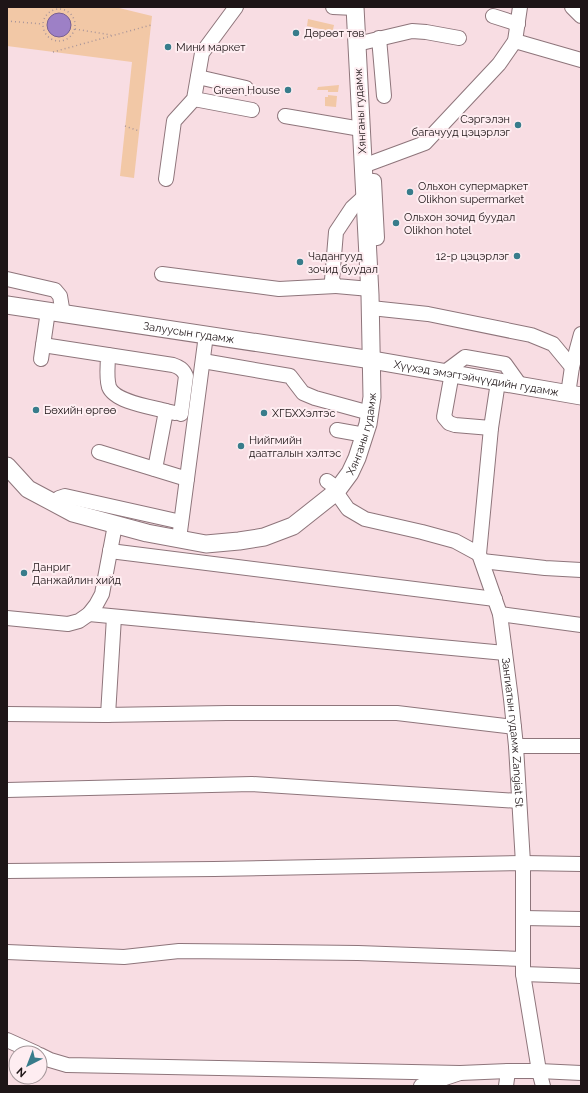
<svg xmlns="http://www.w3.org/2000/svg" width="588" height="1093" font-family="Raleway,sans-serif">
<rect width="100%" height="100%" fill="#f8dde3"/>
<g fill="#f2c8a6">
<path d="M7,7H115L152,16L134,178L120,176L132,62L7,46Z"/>
<path d="M308,19L334,25L331,39L328,38L329,31L307,26Z"/>
<path d="M339,85L338,92H328V90H317L318,87Z"/>
<path d="M328,95L337,96L336,107L325,106V97H328Z"/>
</g>
<circle fill="#9d80c6" stroke="#776092" cx="59" cy="25" r="12"/>
<g fill="none" stroke-linecap="round" stroke-linejoin="round">
<g stroke="#8e757b" stroke-width="16">
<g id="minor">
<path d="M333,7L355,8"/>
<path d="M572,7L581,16"/>
<path d="M493,16L518,24"/>
<path d="M379,38L384,96"/>
<path d="M515,41L581,60"/>
<path d="M357,44L412,31L426,32L459,38"/>
<path d="M198,77L246,88"/>
<path d="M194,99L252,110"/>
<path d="M285,116L361,129"/>
<path d="M363,166L425,143L499,64L515,41L520,7"/>
<path d="M166,179L174,121L194,99L202,53L236,7"/>
<path d="M364,181H374L377,238L367,239"/>
<path d="M365,196L352,208L336,232L332,280L336,286L370,289"/>
<path d="M162,274L279,289L336,286"/>
<path d="M7,279L55,290L60,296L63,314"/>
<path d="M371,308L428,314L531,335L553,344L572,367"/>
<path d="M43,345L108,355C108,365 106,377 109,387C115,402 151,407 166,411"/>
<path d="M108,355L173,365C179,367 183,369 186,376L181,414"/>
<path d="M41,359L48,311"/>
<path d="M203,361L290,376L303,393L315,398L370,413"/>
<path d="M445,372L465,357L505,364L520,385"/>
<path d="M452,373L444,417L449,423L455,425L491,428"/>
<path id="s1" d="M498,382L491,428L479,554L500,614L511,699L516,746L523,863V974L539,1071L543,1086"/>
<path d="M568,394L572,367L581,334"/>
<path d="M337,430L365,435"/>
<path d="M99,452L187,479"/>
<path d="M155,469L166,411L175,413"/>
<path d="M327,481L338,489"/>
<path d="M336,492L348,509L365,519L422,532L455,541L479,554"/>
<path d="M54,503L59,498L65,496L181,522"/>
<path d="M179,539L206,335"/>
<path d="M110,551L495,599"/>
<path d="M482,561L545,568L581,570"/>
<path d="M89,614L505,653"/>
<path d="M500,614L581,625"/>
<path d="M7,618L68,624L79,621L89,614L96,605L102,594L115,525"/>
<path d="M7,714L104,715L227,713H397L514,727"/>
<path d="M108,715L114,617"/>
<path d="M516,746H581"/>
<path d="M7,790L252,784L519,801"/>
<path d="M7,871L214,869L523,863L581,864"/>
<path d="M523,918L581,919"/>
<path d="M7,952L124,957L179,951L358,953L523,959"/>
<path d="M523,974L581,976"/>
<path d="M7,1040L36,1053"/>
<path d="M40,1055L50,1060L67,1065L460,1073"/>
<path d="M421,1086L460,1073L508,1071H539L581,1073"/>
<path d="M506,1086L508,1071"/>
</g>
</g>
<g stroke="#8e757b" stroke-width="19">
<g id="major">
<path id="s2" d="M7,305L372,360L581,396"/>
<path id="s3" d="M7,466L28,489L73,513L147,533L206,544L239,541L264,537L293,526L336,492L350,473L357,458L368,424L372,397L370,295L355,7"/>
</g>
</g>
<g stroke="#a99599" stroke-width="1.5" stroke-dasharray="1 3" stroke-linecap="butt">
<circle cx="59" cy="25" r="16"/>
<path d="M7,21L43,24"/>
<path d="M75,29L111,35"/>
<path d="M53,52L151,25"/>
<path d="M125,126L139,131"/>
</g>
<use href="#minor" stroke="#fff" stroke-width="14"/>
<use href="#major" stroke="#fff" stroke-width="17"/>
</g>
<g fill="#387c8b" stroke="#feedf1" stroke-width="1.5">
<circle cx="296" cy="33" r="4"/>
<circle cx="168" cy="47" r="4"/>
<circle cx="288" cy="90" r="4"/>
<circle cx="518" cy="125" r="4"/>
<circle cx="410" cy="192" r="4"/>
<circle cx="396" cy="223" r="4"/>
<circle cx="517" cy="256" r="4"/>
<circle cx="300" cy="262" r="4"/>
<circle cx="36" cy="410" r="4"/>
<circle cx="264" cy="413" r="4"/>
<circle cx="241" cy="446" r="4"/>
<circle cx="24" cy="573" r="4"/>
</g>
<g text-anchor="middle" stroke-width="4" stroke-linejoin="round" paint-order="stroke">
<g font-size="11" fill="#1e1517" stroke="#feedf1" text-anchor="start">
<text x="304" y="37">Дөрөөт төв</text>
<text x="176" y="51">Мини маркет</text>
<text x="280" y="94" text-anchor="end">Green House</text>
<text x="510" y="123" text-anchor="end">Сэргэлэн<tspan x="510" dy="13">багачууд цэцэрлэг</tspan></text>
<text x="418" y="190">Ольхон супермаркет<tspan x="418" dy="13">Olikhon supermarket</tspan></text>
<text x="404" y="221">Ольхон зочид буудал<tspan x="404" dy="13">Olikhon hotel</tspan></text>
<text x="308" y="260">Чадангууд<tspan x="308" dy="13">зочид буудал</tspan></text>
<text x="509" y="260" text-anchor="end">12-р цэцэрлэг</text>
<text x="44" y="414">Бөхийн өргөө</text>
<text x="272" y="417">ХГБХХэлтэс</text>
<text x="249" y="444">Нийгмийн<tspan x="249" dy="13">даатгалын хэлтэс</tspan></text>
<text x="32" y="571">Данриг<tspan x="32" dy="13">Данжайлин хийд</tspan></text>
</g>
<g font-size="11" fill="#1e1517" stroke="#feedf1">
<text transform="translate(360 111) rotate(-93)" y="4">Хянганы гудамж</text>
<text dy="4" stroke="none"><textPath href="#s2" startOffset="184">Залуусын гудамж</textPath></text>
<text dy="4" stroke="none"><textPath href="#s2" startOffset="475">Хүүхэд эмэгтэйчүүдийн гудамж</textPath></text>
<text dy="4" stroke="none"><textPath href="#s3" startOffset="428">Хянганы гудамж</textPath></text>
<text dy="4" stroke="none"><textPath href="#s1" startOffset="356">Зангиатын гудамж Zangiat St</textPath></text>
</g>
</g>
<rect width="588" height="1093" fill="none" stroke="#1e1517" stroke-width="16"/>
<g transform="translate(28 1065) rotate(222)"><circle r="19" fill="#feedf1" stroke="#a4979a"/>
<path d="M0-3L7 15L0 10L-7 15Z" fill="#387c8b"/>
<text y="-6" font-size="11" font-weight="bold" text-anchor="middle" fill="#1e1517">N</text>
</g>
</svg>
